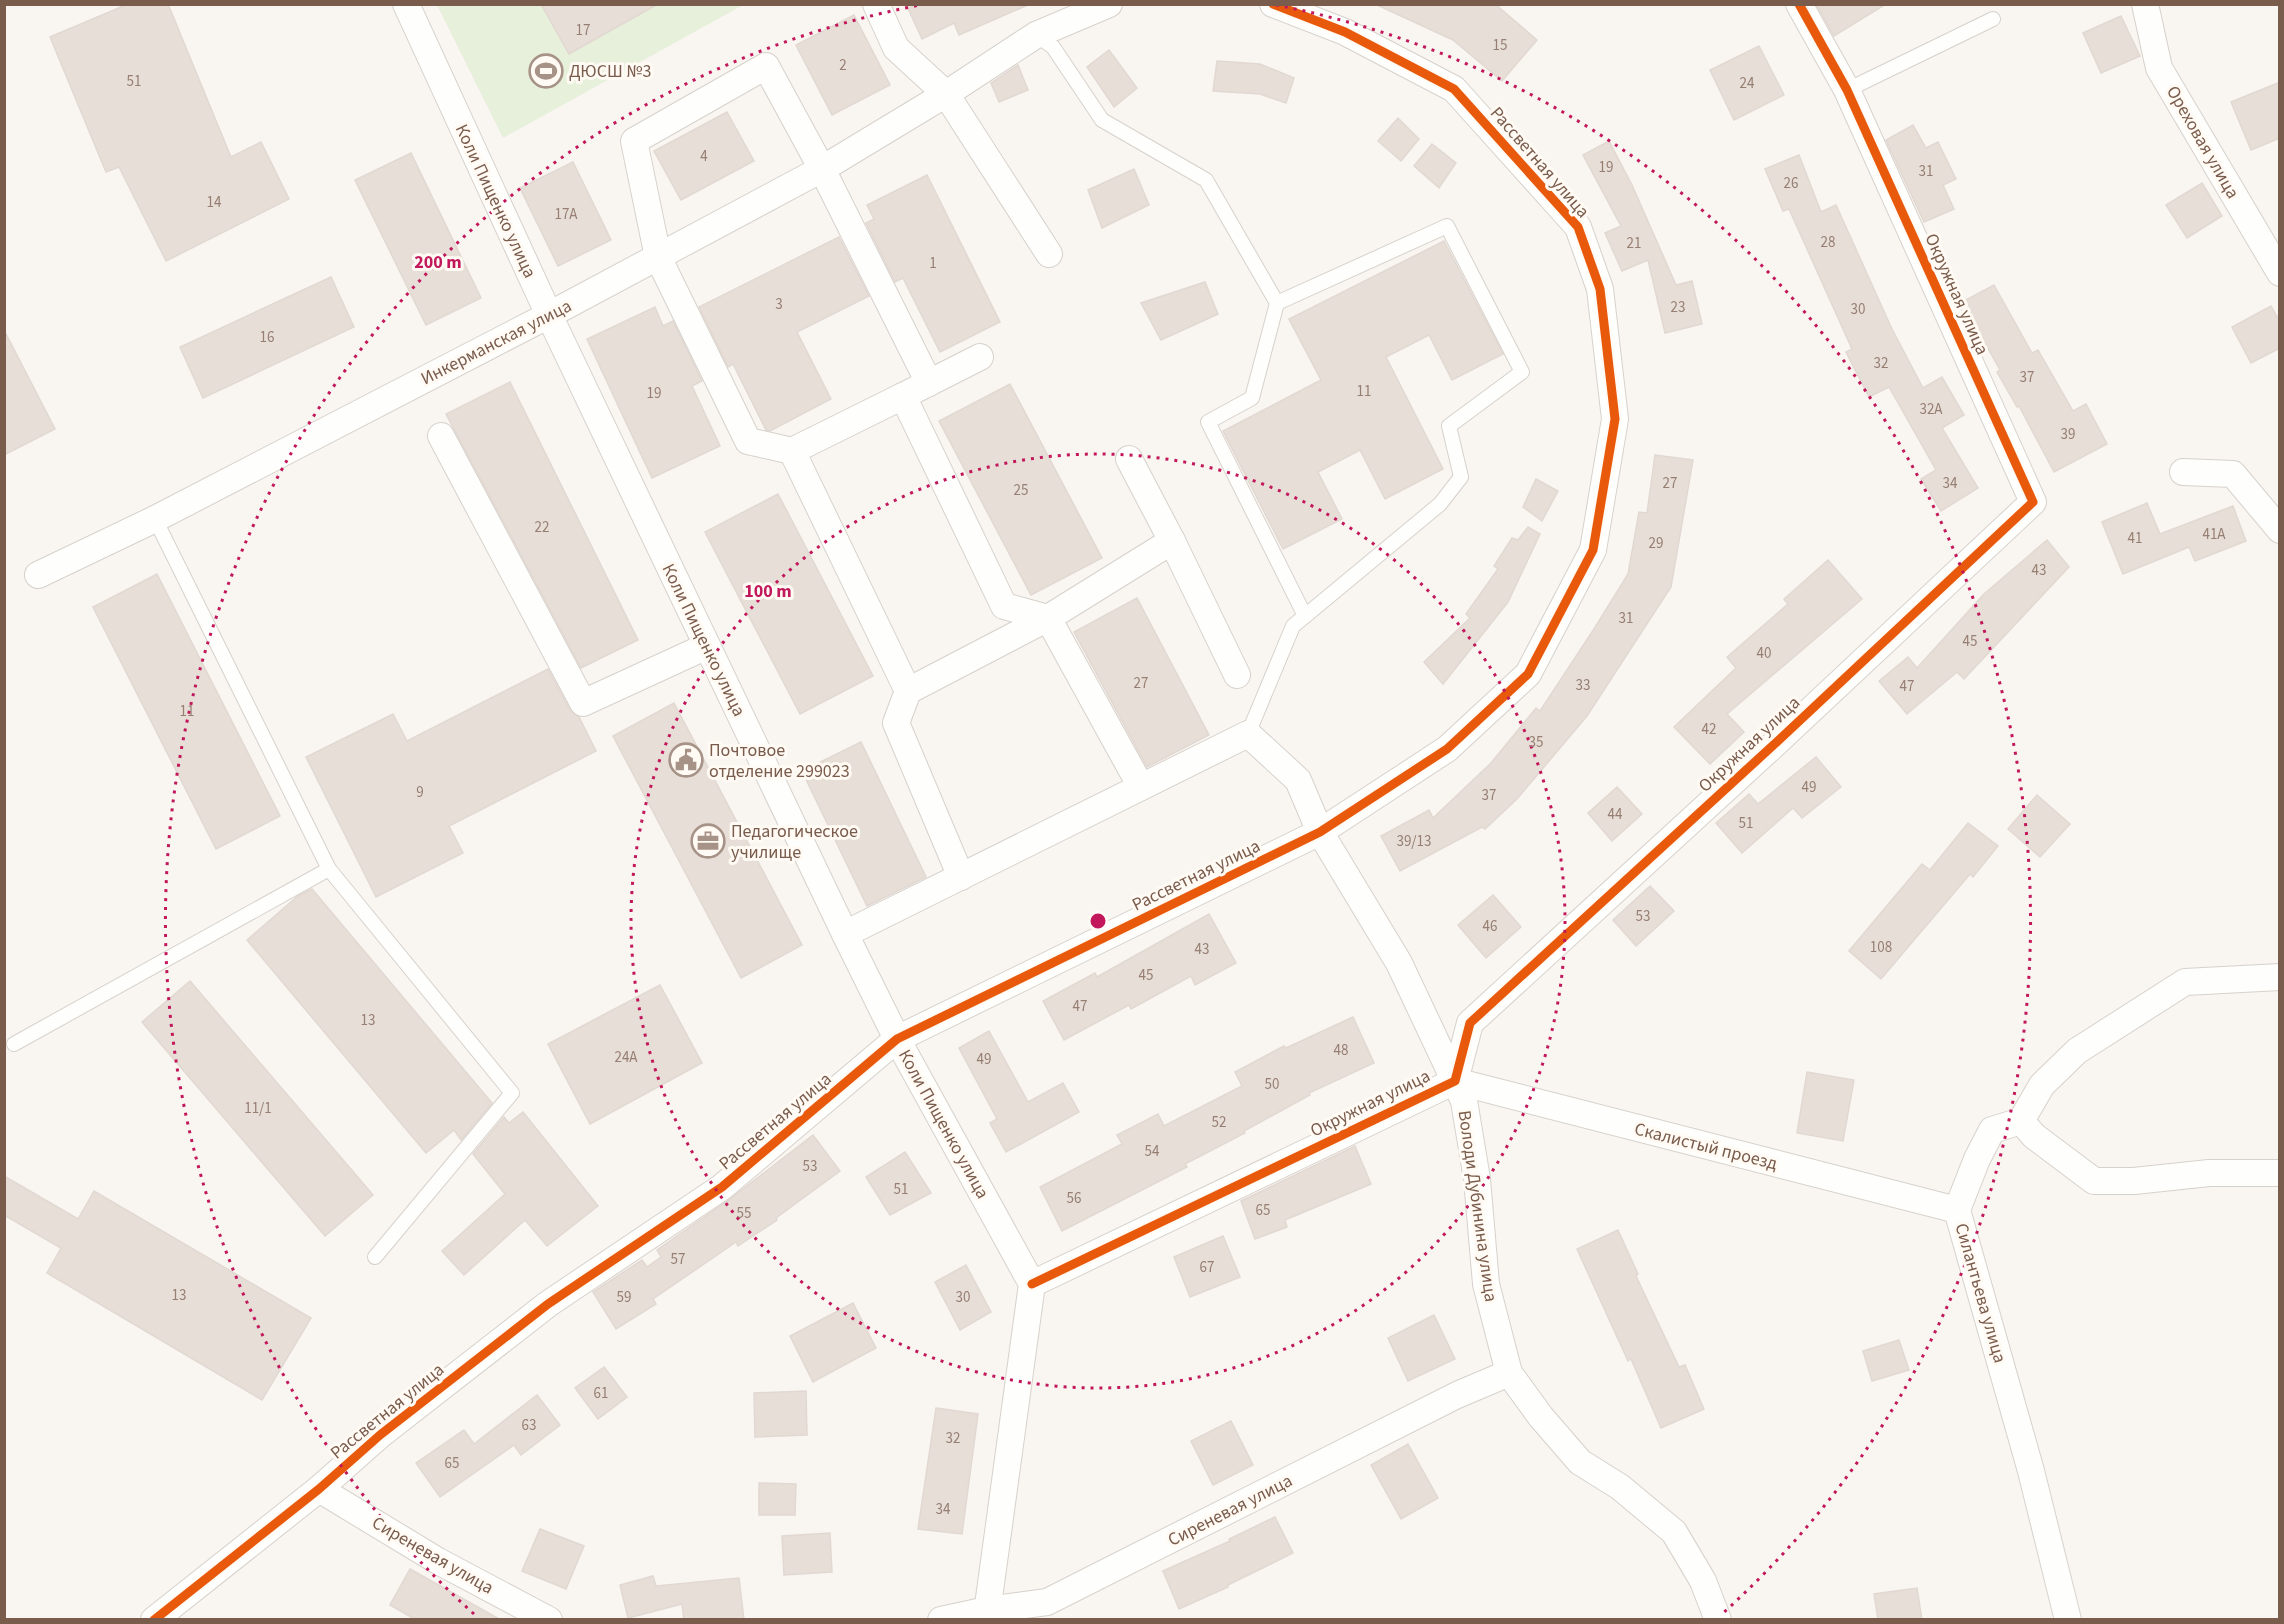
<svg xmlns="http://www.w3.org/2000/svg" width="2284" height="1624" font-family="'Source Sans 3',sans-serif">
<rect width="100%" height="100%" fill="#f9f5f0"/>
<path fill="#e7f0db" d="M437,5H743L503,138Z"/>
<g fill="#e6ded7" stroke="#e2d8d2" stroke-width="1.5">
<path d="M128,4H168L231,157L261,142L289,199L166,261L119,167L106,172L50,37Z"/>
<path d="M541,4H658L569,54Z"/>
<path d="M906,4H1030L959,35L954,23L922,39Z"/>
<path d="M1375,4H1495L1537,40L1502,81L1453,40Z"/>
<path d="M1816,4H1886L1834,36Z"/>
<path d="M854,15L890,85L832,115L796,45Z"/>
<path d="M2121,16L2140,56L2101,73L2083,33Z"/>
<path d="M1759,46L1784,95L1734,120L1710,70Z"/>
<path d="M1109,50L1137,88L1114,107L1087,67Z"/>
<path d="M1217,61L1260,64L1294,78L1286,103L1260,94L1213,91Z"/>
<path d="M1018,65L1028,90L999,102L991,83Z"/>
<path d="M2280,82V138L2251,150L2231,102Z"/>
<path d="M727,112L754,161L681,200L654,151Z"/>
<path d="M1398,118L1419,139L1401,161L1378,141Z"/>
<path d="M1913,125L1926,148L1938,142L1956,179L1943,185L1954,209L1924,222L1886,140Z"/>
<path d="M1609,141L1632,185L1676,285L1692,281L1702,324L1665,333L1648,260L1622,271L1605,233L1621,226L1583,155Z"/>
<path d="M1432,144L1456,163L1439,188L1414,166Z"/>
<path d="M411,153L481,298L426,325L355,180Z"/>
<path d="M1799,155L1821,212L1836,205L1892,329L1923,388L1942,377L1964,415L1942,428L1978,488L1941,511L1921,479L1936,470L1889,387L1869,397L1846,352L1852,349L1789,209L1783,211L1765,169Z"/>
<path d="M573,162L611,240L558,266L520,188Z"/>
<path d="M1134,169L1149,205L1102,228L1088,190Z"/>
<path d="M927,175L1000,322L940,352L903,278L895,282L866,223L874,219L867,205Z"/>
<path d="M2202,183L2222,216L2187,238L2166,205Z"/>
<path d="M839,237L869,296L797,332L831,399L770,431L766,430L733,364L728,367L699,307Z"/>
<path d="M1444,241L1503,354L1452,380L1429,335L1386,357L1443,469L1385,499L1360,450L1318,472L1342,519L1283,549L1223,431L1321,380L1289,319Z"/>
<path d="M331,277L354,327L203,398L180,347Z"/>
<path d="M1205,282L1218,314L1161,340L1141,303Z"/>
<path d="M1994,285L2032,353L2038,350L2073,411L2086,404L2107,444L2054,472L2019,406L2017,407L1997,372L2000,370L1962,302Z"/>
<path d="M2271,306L2280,322V348L2251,363L2232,327Z"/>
<path d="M655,307L663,326L673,321L702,381L692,386L720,446L652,478L587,339Z"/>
<path d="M4,330L55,429L4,455Z"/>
<path d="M510,382L638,640L581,668L446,414Z"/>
<path d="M1010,384L1102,558L1031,595L939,421Z"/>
<path d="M1655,455L1693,460L1671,587L1587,716L1517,799L1485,829L1482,827L1400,871L1381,836L1429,810L1433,818L1491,763L1536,708L1540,711L1594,629L1628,574L1639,512L1647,513Z"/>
<path d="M1536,479L1558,491L1542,521L1523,507Z"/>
<path d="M778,494L873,676L800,714L705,532Z"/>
<path d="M2147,503L2160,534L2233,506L2246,541L2195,561L2189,547L2123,574L2102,522Z"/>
<path d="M1528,527L1540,534L1508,602L1443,684L1424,662L1470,618L1466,614L1498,569L1494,566L1512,538L1518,540Z"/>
<path d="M2047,540L2069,567L1964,679L1957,672L1907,714L1879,681L1908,657L1917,668L1984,594Z"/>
<path d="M1828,560L1862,599L1727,714L1744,732L1710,764L1674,727L1736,668L1727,657L1788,604L1784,599Z"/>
<path d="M157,574L280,816L216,849L93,607Z"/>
<path d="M1137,598L1209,735L1147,767L1074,632Z"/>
<path d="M548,669L570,710L579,717L596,751L449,826L463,853L376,897L306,757L393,714L407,741Z"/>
<path d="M674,703L802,945L741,978L613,736Z"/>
<path d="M861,742L926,877L867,906L802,771Z"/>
<path d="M1816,757L1841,787L1802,818L1793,808L1742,853L1716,823L1749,794L1758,804Z"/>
<path d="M1617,787L1642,814L1612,841L1588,813Z"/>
<path d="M2037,795L2070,824L2040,857L2008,829Z"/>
<path d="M1968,823L1998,846L1973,877L1970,874L1881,979L1849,951L1922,864L1930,870Z"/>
<path d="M1650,886L1674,911L1636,946L1613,920Z"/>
<path d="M312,889L492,1103L461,1140L454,1130L426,1153L247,940L298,896Z"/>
<path d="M1493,895L1521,927L1486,958L1458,925Z"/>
<path d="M1209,914L1236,963L1195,985L1191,976L1131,1009L1129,1005L1064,1040L1043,1001L1095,973L1097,977Z"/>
<path d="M190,981L373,1195L325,1236L142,1022Z"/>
<path d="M660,985L702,1063L590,1124L548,1044Z"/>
<path d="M1353,1017L1374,1063L1309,1093L1310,1095L1244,1131L1245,1133L1185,1164L1187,1167L1062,1231L1040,1187L1122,1144L1117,1135L1158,1114L1164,1126L1242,1086L1235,1072L1284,1046L1286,1048Z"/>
<path d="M989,1031L1028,1102L1063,1083L1079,1112L1006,1152L990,1123L997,1119L959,1048Z"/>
<path d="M1807,1072L1854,1080L1843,1141L1797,1133Z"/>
<path d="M523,1112L598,1206L547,1246L525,1220L464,1275L442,1251L505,1194L473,1154L504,1117L509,1123Z"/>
<path d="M813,1135L840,1171L776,1218L777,1220L738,1246L736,1242L653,1299L656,1304L616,1329L593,1292L642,1260L647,1267L661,1257L657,1250L730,1199Z"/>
<path d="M1355,1146L1371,1184L1285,1220L1287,1227L1255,1239L1241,1201Z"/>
<path d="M905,1152L931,1193L890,1215L866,1177Z"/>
<path d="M4,1176L78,1219L94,1191L311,1318L262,1400L47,1273L61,1248L4,1215Z"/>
<path d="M1618,1230L1638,1274L1636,1276L1679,1367L1685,1365L1704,1409L1661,1428L1631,1359L1628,1361L1577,1249Z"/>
<path d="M1223,1236L1240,1277L1190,1297L1174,1257Z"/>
<path d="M966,1265L991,1312L960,1330L935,1282Z"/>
<path d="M853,1303L876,1348L813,1382L790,1336Z"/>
<path d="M1434,1315L1455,1359L1408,1381L1388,1338Z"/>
<path d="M1899,1340L1909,1370L1872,1381L1863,1351Z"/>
<path d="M604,1367L627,1397L598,1419L575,1388Z"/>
<path d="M806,1391L807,1435L755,1437L754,1393Z"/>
<path d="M537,1395L560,1425L521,1455L514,1445L440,1497L416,1463L464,1430L474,1444Z"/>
<path d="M936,1408L978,1414L962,1534L918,1529Z"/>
<path d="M1231,1421L1253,1465L1213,1485L1191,1441Z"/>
<path d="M1408,1444L1438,1498L1401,1519L1371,1465Z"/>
<path d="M759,1483L796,1484L795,1515H759Z"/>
<path d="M1275,1517L1293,1553L1228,1585V1587L1179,1609L1163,1571L1230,1541L1229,1539Z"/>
<path d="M540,1529L584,1546L566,1589L522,1571Z"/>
<path d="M830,1533L832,1572L784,1575L782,1536Z"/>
<path d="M410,1569L501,1620H416L390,1605Z"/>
<path d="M653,1576L656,1586L739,1578L744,1620H684L682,1604L628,1618L620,1585Z"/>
<path d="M1917,1588L1922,1620H1878L1874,1594Z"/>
</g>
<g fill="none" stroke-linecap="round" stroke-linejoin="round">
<g stroke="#d7d1cb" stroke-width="16">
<g id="service">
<path d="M1036,35L1053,47L1102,120L1206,180L1277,303L1252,398L1208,422L1305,616"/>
<path d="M1847,90L1993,19"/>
<path d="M155,519L329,869L512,1093L375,1257"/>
<path d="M1248,734L1293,626L1440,504L1461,477L1449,426L1522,372L1447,226L1277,303"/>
<path d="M14,1044L329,869"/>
</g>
</g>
<g stroke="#d7d1cb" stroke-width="28">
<g id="minor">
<path d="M406,4L549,315L845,934L897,1039L1032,1284L986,1620"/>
<path d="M876,4L896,48L946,94L1049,254"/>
<path d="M2145,4L2159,68L2280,273"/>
<path d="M980,357L903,396L1004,606L1048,618"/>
<path d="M903,396L792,451L748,441L658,257L634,141L766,66L822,169L929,383"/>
<path d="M441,436L583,703L707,646"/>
<path d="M792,451L908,691L1048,618"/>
<path d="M1129,459L1172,541"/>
<path d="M2183,472L2233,474L2280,530"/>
<path d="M38,575L155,519L549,315L822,169L946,94L1036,35L1109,4"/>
<path d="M908,691L896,723L961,877"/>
<path d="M1141,787L1048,618L1172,541L1237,675"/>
<path d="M845,934L1248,734L1298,780L1320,832L1399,963L1464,1101L1477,1179L1486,1284L1509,1373L1541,1417L1580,1462L1620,1487L1674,1532L1703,1581L1718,1620"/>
<path d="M1455,1081L1957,1210"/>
<path d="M2021,1121L2034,1136L2094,1181H2134L2209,1173H2280"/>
<path d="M1032,1284L1455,1081L1470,1023L1780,739L2033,502L1847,90L1799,4"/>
<path d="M319,1489L438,1561L549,1620"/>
<path d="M154,1620L319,1489L380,1435L548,1304L722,1187L897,1039L1320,832L1447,749L1528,674L1593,550L1615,419L1600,289L1578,227L1454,89L1345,32L1273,4"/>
<path d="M941,1620L987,1610L1047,1602L1457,1395L1509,1373"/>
<path d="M2068,1620L2031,1471L1957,1210L1977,1159L1992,1130L2021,1121L2042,1085L2077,1051L2185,982L2280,977"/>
</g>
</g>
<use href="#service" stroke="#fefefd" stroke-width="14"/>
<use href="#minor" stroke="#fefefd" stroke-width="26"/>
<g stroke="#fffaf3" stroke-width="13">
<g id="cycleway">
<path d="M1032,1284L1455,1081L1470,1023L1780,739L2033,502L1847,90L1799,4"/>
<path d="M154,1620L319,1489L380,1435L548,1304L722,1187L897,1039L1320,832L1447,749L1528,674L1593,550L1615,419L1600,289L1578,227L1454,89L1345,32L1273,4"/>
</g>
</g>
<use href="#cycleway" stroke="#e8590c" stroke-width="9"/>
</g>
<g fill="none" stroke="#c2185b" stroke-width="3" stroke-dasharray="3 6">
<circle cx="1098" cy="921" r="467"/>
<path d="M474 1614A933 933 0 0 1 920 5M1276 5A933 933 0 0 1 1722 1614"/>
</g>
<defs>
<g id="stadium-ring" transform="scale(1.725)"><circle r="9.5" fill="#fffaf3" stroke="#a69286" stroke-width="1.5"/><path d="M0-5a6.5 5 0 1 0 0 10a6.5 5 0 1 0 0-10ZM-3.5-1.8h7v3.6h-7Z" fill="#a69286"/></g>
<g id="civic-ring" transform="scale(1.725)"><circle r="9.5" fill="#fffaf3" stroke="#a69286" stroke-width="1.5"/><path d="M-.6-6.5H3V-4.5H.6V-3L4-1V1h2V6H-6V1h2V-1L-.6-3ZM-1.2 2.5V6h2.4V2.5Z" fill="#a69286"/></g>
<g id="office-ring" transform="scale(1.725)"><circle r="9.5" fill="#fffaf3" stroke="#a69286" stroke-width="1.5"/><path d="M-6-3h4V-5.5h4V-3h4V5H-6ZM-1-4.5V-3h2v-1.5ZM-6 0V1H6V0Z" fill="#a69286"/></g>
</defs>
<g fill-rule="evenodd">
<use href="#stadium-ring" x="546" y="71"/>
<use href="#civic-ring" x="686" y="760"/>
<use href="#office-ring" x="708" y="841"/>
</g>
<g text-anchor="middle" stroke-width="6" stroke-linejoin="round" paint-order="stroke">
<g font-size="15" fill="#977e72">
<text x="583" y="35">17</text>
<text x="1500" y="50">15</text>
<text x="843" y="70">2</text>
<text x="134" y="86">51</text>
<text x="1747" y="88">24</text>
<text x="704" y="161">4</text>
<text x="1606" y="172">19</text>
<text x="1926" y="176">31</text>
<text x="1791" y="188">26</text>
<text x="214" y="207">14</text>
<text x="566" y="219">17А</text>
<text x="1828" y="247">28</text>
<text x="1634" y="248">21</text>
<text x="933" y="268">1</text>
<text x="779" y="309">3</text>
<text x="1678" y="312">23</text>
<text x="1858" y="314">30</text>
<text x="267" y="342">16</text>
<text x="1881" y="368">32</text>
<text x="2027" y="382">37</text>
<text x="1364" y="396">11</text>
<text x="654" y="398">19</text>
<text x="1931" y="414">32А</text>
<text x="2068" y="439">39</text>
<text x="1670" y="488">27</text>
<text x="1950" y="488">34</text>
<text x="1021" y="495">25</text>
<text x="542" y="532">22</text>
<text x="2214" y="539">41А</text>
<text x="2135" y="543">41</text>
<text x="1656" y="548">29</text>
<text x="2039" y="575">43</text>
<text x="1626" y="623">31</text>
<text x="1970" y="646">45</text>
<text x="1764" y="658">40</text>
<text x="1141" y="688">27</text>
<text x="1583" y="690">33</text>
<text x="1907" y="691">47</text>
<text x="187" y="716">11</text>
<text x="1709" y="734">42</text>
<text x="1536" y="747">35</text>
<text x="1809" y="792">49</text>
<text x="420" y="797">9</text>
<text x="1489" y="800">37</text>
<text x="1615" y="819">44</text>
<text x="1746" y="828">51</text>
<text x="1414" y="846">39/13</text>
<text x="1643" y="921">53</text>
<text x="1490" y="931">46</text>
<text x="1881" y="952">108</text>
<text x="1202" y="954">43</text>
<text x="1146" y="980">45</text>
<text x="1080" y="1011">47</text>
<text x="368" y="1025">13</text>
<text x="1341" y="1055">48</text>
<text x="626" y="1062">24А</text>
<text x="984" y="1064">49</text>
<text x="1272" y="1089">50</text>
<text x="258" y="1113">11/1</text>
<text x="1219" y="1127">52</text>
<text x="1152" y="1156">54</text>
<text x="810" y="1171">53</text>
<text x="901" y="1194">51</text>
<text x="1074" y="1203">56</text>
<text x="1263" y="1215">65</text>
<text x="744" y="1218">55</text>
<text x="678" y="1264">57</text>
<text x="1207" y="1272">67</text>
<text x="179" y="1300">13</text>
<text x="624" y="1302">59</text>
<text x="963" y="1302">30</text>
<text x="601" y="1398">61</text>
<text x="529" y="1430">63</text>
<text x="953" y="1443">32</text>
<text x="452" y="1468">65</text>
<text x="943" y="1514">34</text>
</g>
<g font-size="18" fill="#7a5c4d" stroke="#fffaf3" text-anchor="start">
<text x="569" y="77">ДЮСШ №3</text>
<text x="709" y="756">Почтовое<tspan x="709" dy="21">отделение 299023</tspan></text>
<text x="731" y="837">Педагогическое<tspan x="731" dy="21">училище</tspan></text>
</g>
<g font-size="18" fill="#7a5c4d" stroke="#fffaf3">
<text transform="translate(2203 142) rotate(60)" y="6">Ореховая улица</text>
<text transform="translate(1540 162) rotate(49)" y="6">Рассветная улица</text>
<text transform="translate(496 201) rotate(65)" y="6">Коли Пищенко улица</text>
<text transform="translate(1957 294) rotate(66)" y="6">Окружная улица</text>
<text transform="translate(496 342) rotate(-27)" y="6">Инкерманская улица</text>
<text transform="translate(704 640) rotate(64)" y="6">Коли Пищенко улица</text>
<text transform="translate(1749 744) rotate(-43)" y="6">Окружная улица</text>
<text transform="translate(1196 875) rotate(-26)" y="6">Рассветная улица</text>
<text transform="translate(1370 1103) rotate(-26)" y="6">Окружная улица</text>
<text transform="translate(775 1121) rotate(-40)" y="6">Рассветная улица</text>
<text transform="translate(944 1124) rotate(61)" y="6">Коли Пищенко улица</text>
<text transform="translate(1706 1146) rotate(14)" y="6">Скалистый проезд</text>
<text transform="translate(1478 1206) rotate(82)" y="6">Володи Дубинина улица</text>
<text transform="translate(1981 1293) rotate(74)" y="6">Силантьева улица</text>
<text transform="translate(387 1411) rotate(-39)" y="6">Рассветная улица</text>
<text transform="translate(1230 1510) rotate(-27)" y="6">Сиреневая улица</text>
<text transform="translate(433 1555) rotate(30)" y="6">Сиреневая улица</text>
</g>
</g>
<circle cx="1098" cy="921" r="9" fill="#c2185b" stroke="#fffaf3" stroke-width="3"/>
<g font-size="18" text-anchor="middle" font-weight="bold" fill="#c2185b" stroke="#fffaf3" stroke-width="6" stroke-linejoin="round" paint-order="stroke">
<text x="438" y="268">200 m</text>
<text x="768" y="597">100 m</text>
</g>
<rect width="2284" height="1624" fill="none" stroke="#7a5c4d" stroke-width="12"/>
</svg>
